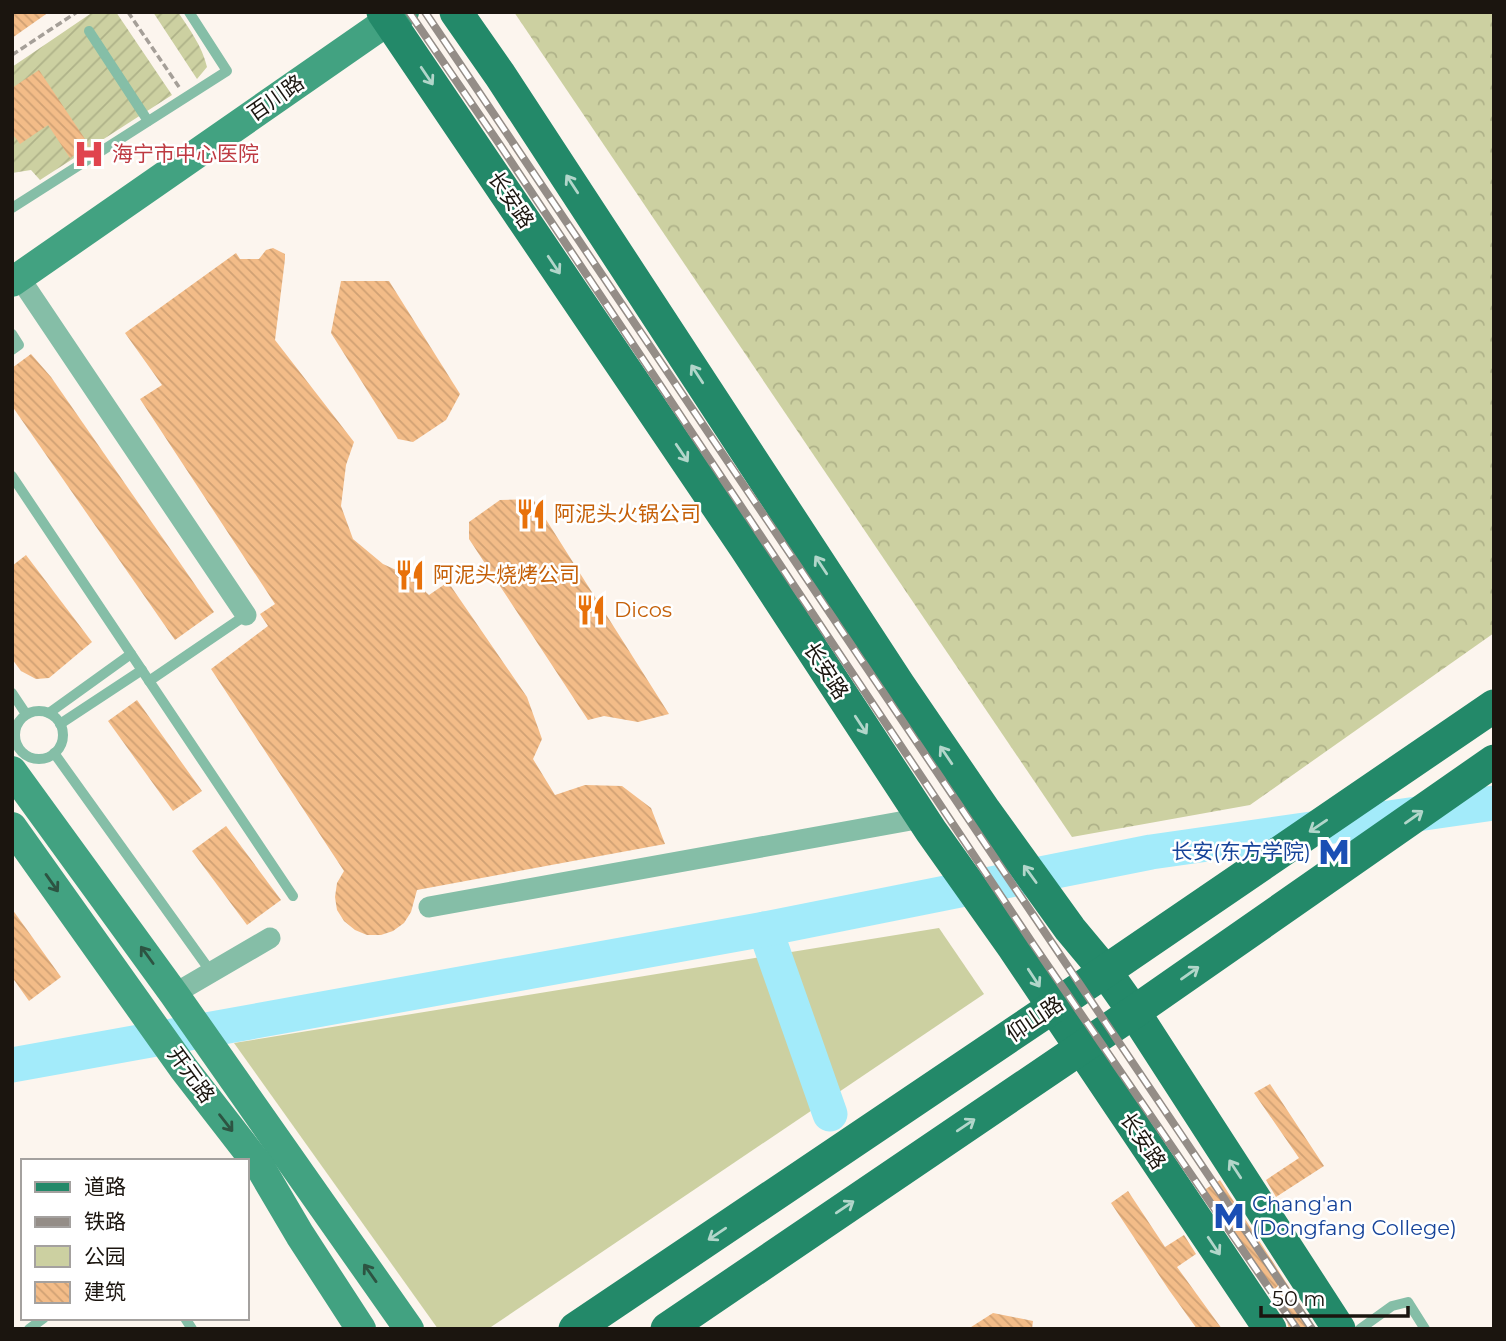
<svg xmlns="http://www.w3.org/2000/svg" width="1506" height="1341" font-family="Montserrat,'Noto Sans SC',sans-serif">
<defs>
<pattern id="forest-crowns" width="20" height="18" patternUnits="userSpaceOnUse" patternTransform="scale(1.75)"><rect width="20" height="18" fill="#ccd0a1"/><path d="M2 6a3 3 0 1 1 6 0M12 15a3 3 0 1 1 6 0" fill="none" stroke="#afb289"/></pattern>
<pattern id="garden-furrows" width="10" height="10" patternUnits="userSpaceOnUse" patternTransform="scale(1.75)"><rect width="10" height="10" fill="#ccd0a1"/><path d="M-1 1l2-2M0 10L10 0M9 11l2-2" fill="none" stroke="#afb289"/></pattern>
<pattern id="building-back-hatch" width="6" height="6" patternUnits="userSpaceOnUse" patternTransform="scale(1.75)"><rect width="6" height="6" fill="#f3bc88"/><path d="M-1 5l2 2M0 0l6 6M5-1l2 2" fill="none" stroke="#d0a174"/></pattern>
</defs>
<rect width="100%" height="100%" fill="#fcf5ee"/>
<path fill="url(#forest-crowns)" d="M514,12H1494V633L1250,805L1072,837Z"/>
<path fill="#ccd0a1" d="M939,928L984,994L488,1329H438L234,1043Z"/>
<g fill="url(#garden-furrows)">
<path d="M93,12H116L172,95L40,180L31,170L12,173V67Z"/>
<path d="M153,12H178C190,30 202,46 207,67L197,79Z"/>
</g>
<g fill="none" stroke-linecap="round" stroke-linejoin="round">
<g stroke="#a3ebfa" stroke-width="35">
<path d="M765,929L830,1114"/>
<path d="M12,1065L765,929L1151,852L1494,803"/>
</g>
</g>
<g fill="url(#building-back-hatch)">
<path d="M12,12H49L12,38Z"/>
<path d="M39,70L89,145L70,158L48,125L20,144L12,133V88Z"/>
<path d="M273,248L285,254V259L275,340L354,442L346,465L341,506L353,539L383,564L409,576L429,595L448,582L527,697L542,739L533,759L555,795L585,785L622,786L651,808L665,844L417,890L411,912L404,923L393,931L381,935H367L355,930L344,921L337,910L335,897L337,883L344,871L211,669L268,626L260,614L275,604L140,399L162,385L125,333L236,253L240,259H259L266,250Z"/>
<path d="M341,281H389L460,394L446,420L413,442L398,439L331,333Z"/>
<path d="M31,354L51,377L214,612L175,640L12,406V368Z"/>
<path d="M533,499L669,714L638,722L604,716L588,720L469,539V522L500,500Z"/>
<path d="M26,555L92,642L49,678L36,679L21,671L12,659V566Z"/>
<path d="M137,700L202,791L173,811L108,721Z"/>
<path d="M226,826L281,900L247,925L192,851Z"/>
<path d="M12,909L61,977L29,1001L12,977Z"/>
<path d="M1270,1084L1324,1166L1276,1197L1266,1180L1299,1158L1254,1093Z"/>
<path d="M1220,1180L1316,1329H1289L1286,1318L1201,1192Z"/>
<path d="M1128,1191L1165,1247L1184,1235L1196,1254L1177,1267L1222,1329H1197L1169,1290L1111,1203Z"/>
<path d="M993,1313L1033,1321L1032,1329H968Z"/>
</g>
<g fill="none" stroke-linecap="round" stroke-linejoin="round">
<g stroke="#a59f98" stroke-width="3.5" stroke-dasharray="7 3.5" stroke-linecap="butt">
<path d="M128,12L179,87"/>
<path d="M12,55L77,12"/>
</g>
<g stroke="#85bea7" stroke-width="10">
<path d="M89,31L148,121"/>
<path d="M12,208L227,71L189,12"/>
<path d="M12,334L19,345L12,350"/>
<path d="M12,476L293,896"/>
<path d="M149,681L246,615"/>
<path d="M12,693L26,714"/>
<circle cx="39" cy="735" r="24"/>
<path d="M49,713L131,654"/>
<path d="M60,724L142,670"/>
<path d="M54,753L211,972"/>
<path d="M185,1318L192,1329"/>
<path d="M29,1329L44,1318"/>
<path d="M1360,1329L1392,1306L1408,1302L1425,1329"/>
</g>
<g stroke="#85bea7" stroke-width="21">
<path d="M19,277L246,615"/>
<path d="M429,907L922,818"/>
<path d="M174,994L270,938"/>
</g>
<g stroke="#42a281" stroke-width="30">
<path d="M12,282L389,20L404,12"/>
<path d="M12,771L174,994L409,1329"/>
<path d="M12,827L184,1069L260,1167L300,1235L361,1329"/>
</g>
<g stroke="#238969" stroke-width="33">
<path d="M383,12L745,547L931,831L1014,948L1270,1329"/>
<path d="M456,12L500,75L899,685L985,811L1070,929L1105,971L1134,1012L1339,1329"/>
<path d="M575,1329L1053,1007L1494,706"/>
<path d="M667,1329L1134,1012L1494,761"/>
</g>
<g stroke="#948d87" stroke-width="8">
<g id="rail">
<path d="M409,12L500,145L1033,944L1297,1329"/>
<path d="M425,12L1312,1329"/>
</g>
</g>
<use href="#rail" stroke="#fff" stroke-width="5" stroke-dasharray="16" stroke-linecap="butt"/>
</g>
<defs><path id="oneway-shaft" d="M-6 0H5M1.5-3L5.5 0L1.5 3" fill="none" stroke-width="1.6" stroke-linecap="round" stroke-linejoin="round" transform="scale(1.75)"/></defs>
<g stroke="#b2d6ca">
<use href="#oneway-shaft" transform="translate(427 76) rotate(56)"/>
<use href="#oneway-shaft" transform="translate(572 184) rotate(-123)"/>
<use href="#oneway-shaft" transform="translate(554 265) rotate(56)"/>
<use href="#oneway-shaft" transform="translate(697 374) rotate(-123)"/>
<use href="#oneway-shaft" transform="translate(682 453) rotate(56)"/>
<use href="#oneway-shaft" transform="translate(821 565) rotate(-123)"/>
<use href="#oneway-shaft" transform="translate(861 725) rotate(57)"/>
<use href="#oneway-shaft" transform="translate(946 755) rotate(-124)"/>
<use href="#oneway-shaft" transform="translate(1414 817) rotate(-35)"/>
<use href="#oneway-shaft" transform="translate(1318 826) rotate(146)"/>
<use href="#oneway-shaft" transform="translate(1030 874) rotate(-126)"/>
<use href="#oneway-shaft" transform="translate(1190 973) rotate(-35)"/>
<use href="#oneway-shaft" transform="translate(1034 978) rotate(57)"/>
<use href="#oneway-shaft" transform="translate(966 1125) rotate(-34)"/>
<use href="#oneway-shaft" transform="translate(1235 1169) rotate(-123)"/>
<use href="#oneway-shaft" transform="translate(845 1207) rotate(-34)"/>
<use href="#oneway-shaft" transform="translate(717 1234) rotate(146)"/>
<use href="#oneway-shaft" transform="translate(1214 1246) rotate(56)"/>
</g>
<g stroke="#2d5442">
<use href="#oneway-shaft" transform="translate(52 883) rotate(55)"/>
<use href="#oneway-shaft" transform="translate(147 955) rotate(-126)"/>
<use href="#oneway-shaft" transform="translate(226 1123) rotate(52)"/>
<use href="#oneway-shaft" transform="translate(370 1273) rotate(-125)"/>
</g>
<defs>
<g id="hospital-bare" transform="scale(2.415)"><path d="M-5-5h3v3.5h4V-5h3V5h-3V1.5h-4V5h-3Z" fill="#e0444e" stroke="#fff" stroke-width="2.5" paint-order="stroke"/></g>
<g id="restaurant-bare" transform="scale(2.415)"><path d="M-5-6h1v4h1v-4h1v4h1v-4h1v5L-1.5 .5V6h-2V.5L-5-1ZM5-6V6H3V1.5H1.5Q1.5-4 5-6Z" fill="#e8710a" stroke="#fff" stroke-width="2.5" paint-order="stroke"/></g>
<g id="metro-bare" transform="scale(2.415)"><path d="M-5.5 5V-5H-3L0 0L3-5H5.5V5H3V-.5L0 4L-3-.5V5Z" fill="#1a4fb4" stroke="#fff" stroke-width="2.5" paint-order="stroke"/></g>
</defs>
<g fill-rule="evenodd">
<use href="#hospital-bare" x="89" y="154"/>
<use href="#restaurant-bare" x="531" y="514"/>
<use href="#restaurant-bare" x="410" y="575"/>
<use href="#restaurant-bare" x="591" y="610"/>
<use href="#metro-bare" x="1334" y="852"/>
<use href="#metro-bare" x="1229" y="1216"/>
</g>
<g text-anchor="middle" stroke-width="5" stroke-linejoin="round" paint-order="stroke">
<g font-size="21" fill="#1b150f" stroke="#fff">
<text transform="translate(276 98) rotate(-35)" y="7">百川路</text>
<text transform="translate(511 200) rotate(56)" y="7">长安路</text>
<text transform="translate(826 671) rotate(57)" y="7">长安路</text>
<text transform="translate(1035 1019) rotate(-34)" y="7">仰山路</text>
<text transform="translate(191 1075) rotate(54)" y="7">开元路</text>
<text transform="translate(1143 1141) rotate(56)" y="7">长安路</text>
</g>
<g font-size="21" fill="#be3a42" stroke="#fff" text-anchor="start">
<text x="112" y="161">海宁市中心医院</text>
</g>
<g font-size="21" fill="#c56008" stroke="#fff" text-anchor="start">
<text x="554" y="521">阿泥头火锅公司</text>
<text x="433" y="582">阿泥头烧烤公司</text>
<text x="614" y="617">Dicos</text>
</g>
<g font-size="21" fill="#164399" stroke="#fff" text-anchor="end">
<text x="1311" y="859">长安(东方学院)</text>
<text x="1252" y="1211" text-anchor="start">Chang'an<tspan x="1252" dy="24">(Dongfang College)</tspan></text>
</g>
</g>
<rect width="1506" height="1341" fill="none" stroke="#1b150f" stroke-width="28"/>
<rect x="21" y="1159" width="228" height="161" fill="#ffffff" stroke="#a4a19f" stroke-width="2"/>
<rect x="35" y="1182" width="35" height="10" fill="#238969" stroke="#a4a19f" stroke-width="2"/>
<text x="84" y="1194" font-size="21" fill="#1b150f">道路</text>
<rect x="35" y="1217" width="35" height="10" fill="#948d87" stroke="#a4a19f" stroke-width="2"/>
<text x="84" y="1229" font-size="21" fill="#1b150f">铁路</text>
<rect x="35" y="1246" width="35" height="21" fill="#ccd0a1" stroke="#a4a19f" stroke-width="2"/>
<text x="84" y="1264" font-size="21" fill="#1b150f">公园</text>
<rect x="35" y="1282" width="35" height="21" fill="url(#building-back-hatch)" stroke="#a4a19f" stroke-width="2"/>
<text x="84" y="1299" font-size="21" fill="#1b150f">建筑</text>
<path d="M1261 1306v10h147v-10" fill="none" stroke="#1b150f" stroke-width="3.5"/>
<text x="1272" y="1306" font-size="21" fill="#1b150f" stroke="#ffffff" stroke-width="5" paint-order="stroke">50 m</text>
</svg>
